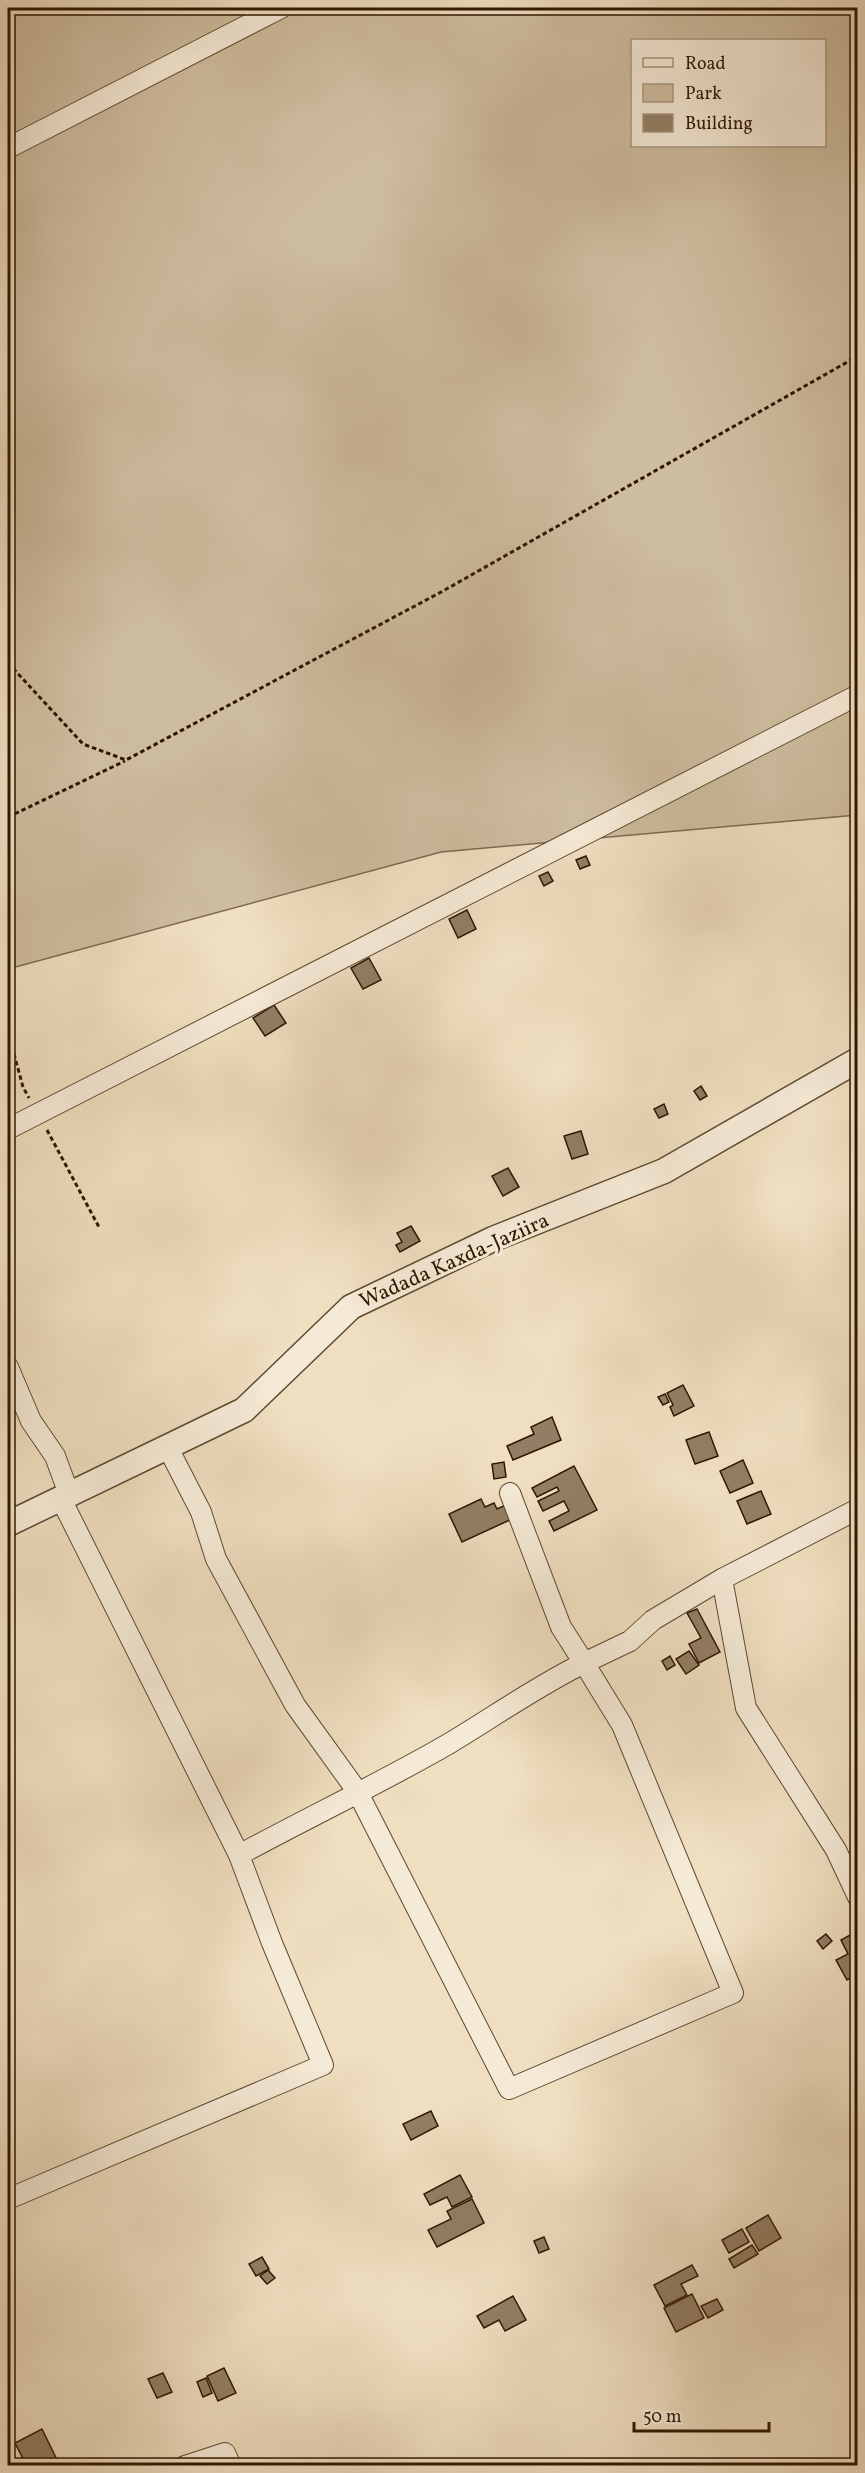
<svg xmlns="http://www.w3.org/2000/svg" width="865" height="2473" font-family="Vollkorn,serif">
<rect width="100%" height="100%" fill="#efdec0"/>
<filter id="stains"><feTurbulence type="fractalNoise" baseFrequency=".00333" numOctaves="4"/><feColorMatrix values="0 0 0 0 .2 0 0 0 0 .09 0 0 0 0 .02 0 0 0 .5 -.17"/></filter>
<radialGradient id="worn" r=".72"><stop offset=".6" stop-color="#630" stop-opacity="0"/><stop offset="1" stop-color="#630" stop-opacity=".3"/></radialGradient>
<path fill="#cebc9f" stroke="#7e6a50" stroke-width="1.5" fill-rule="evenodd" d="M8,8H857V815L441,852L8,969ZM632,40H824V146H632Z"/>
<g fill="#927e64" stroke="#2e1700" stroke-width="1.5">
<path d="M586,856L590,865L580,869L576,860Z"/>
<path d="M548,872L553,881L544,886L539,876Z"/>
<path d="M467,910L476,929L458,938L449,919Z"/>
<path d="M369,958L381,980L363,989L351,968Z"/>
<path d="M274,1005L286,1023L265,1036L253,1018Z"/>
<path d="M701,1086L707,1096L700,1100L694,1091Z"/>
<path d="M664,1104L668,1114L659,1118L654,1109Z"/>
<path d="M581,1131L588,1154L572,1159L564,1136Z"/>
<path d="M508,1168L519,1187L503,1196L492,1176Z"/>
<path d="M411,1226L420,1241L400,1252L396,1245L402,1242L397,1233Z"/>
<path d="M683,1385L694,1406L674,1416L670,1407L673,1405L667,1393Z"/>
<path d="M665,1394L669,1402L663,1405L658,1397Z"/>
<path d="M552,1417L561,1440L513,1460L507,1446L534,1434L531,1427Z"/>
<path d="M709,1432L718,1456L695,1464L686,1440Z"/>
<path d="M743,1460L753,1483L730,1493L720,1471Z"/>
<path d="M504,1462L506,1477L494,1479L492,1464Z"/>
<path d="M574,1466L597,1510L554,1531L549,1521L569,1511L564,1501L543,1511L538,1501L559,1491L557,1487L537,1497L532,1488Z"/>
<path d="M761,1491L771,1514L747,1524L737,1501Z"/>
<path d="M481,1499L485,1507L494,1503L497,1509L508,1504L514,1518L462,1542L449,1514Z"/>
<path d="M697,1609L720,1652L699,1663L689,1644L701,1638L687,1613Z"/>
<path d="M689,1651L699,1665L686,1674L676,1659Z"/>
<path d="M670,1656L675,1665L667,1670L662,1661Z"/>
<path d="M826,1934L832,1941L823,1949L817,1941Z"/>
<path d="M852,1934L858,1945V1974L847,1980L836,1960L848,1954L841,1940Z"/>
<path d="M431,2111L438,2126L411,2140L403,2124Z"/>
<path d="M460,2175L472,2197L452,2207L447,2197L430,2205L424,2194Z"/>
<path d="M472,2199L484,2223L437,2247L428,2230L451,2219L447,2211Z"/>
<path d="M768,2215L781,2238L759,2251L746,2228Z"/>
<path d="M742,2229L749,2242L729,2253L722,2240Z"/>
<path d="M544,2237L549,2249L539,2253L534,2241Z"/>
<path d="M752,2245L758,2254L734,2268L729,2259Z"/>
<path d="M262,2257L269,2269L256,2276L249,2264Z"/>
<path d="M692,2265L698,2276L681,2284L687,2295L665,2306L654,2285Z"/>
<path d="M268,2270L275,2278L267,2284L260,2276Z"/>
<path d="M692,2294L704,2318L676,2332L664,2308Z"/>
<path d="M513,2296L526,2320L505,2331L499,2320L484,2328L477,2316Z"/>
<path d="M717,2299L723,2310L708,2318L701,2306Z"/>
<path d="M224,2368L236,2393L218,2401L207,2376Z"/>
<path d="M163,2373L172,2392L157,2398L148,2379Z"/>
<path d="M206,2378L212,2393L203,2397L197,2382Z"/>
<path d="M42,2429L60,2466H45L42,2459L27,2466L15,2443Z"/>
</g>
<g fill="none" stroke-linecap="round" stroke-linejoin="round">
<g stroke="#5e4930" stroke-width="22">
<g id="minor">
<path d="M8,148L281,8"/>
<path d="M8,1129L858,695"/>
<path d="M8,1367L31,1421L55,1456L69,1494"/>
<path d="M510,1493L561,1627L584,1663L630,1641L653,1620L722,1579L858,1509"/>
<path d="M61,1499L239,1855"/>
<path d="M722,1579L746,1708L836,1850L858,1897"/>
<path d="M8,2199L323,2065L272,1943L239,1855C309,1817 381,1783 450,1743C495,1716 537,1686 584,1663L622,1725L733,1993L509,2089L357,1791L295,1705L216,1559L201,1512L168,1448"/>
<path d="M185,2466L225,2453L231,2466"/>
</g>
</g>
<g stroke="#5e4930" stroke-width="27">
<path id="tertiary" d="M8,1524L244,1410L351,1307L493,1239L664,1171L858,1060"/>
</g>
<g stroke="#2e1700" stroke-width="3" stroke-dasharray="4.5 3" stroke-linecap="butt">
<path d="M8,663L83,744L126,760L443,591L858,356"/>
<path d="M8,817L125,761"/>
<path d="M8,1032L23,1087L29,1098"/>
<path d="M47,1130L100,1229"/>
</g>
<use href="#minor" stroke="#f5ead6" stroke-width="20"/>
<use href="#tertiary" stroke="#f5ead6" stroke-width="24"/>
</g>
<g text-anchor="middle" stroke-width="6" stroke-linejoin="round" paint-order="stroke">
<g font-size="21" fill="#2e1700" stroke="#f5ead6">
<text transform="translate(454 1260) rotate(-24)" y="7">Wadada Kaxda-Jaziira</text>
</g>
</g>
<rect width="865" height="2473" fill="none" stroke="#efdec0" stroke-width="30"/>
<rect x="9" y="9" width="847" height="2455" fill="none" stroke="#2e1700" stroke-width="3"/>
<rect x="15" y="15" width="835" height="2443" fill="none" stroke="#2e1700" stroke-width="1.5"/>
<rect x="631" y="39" width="195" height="108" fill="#f5ead6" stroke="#a59680" stroke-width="1.5"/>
<rect x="643" y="58" width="30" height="9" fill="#f5ead6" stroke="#a59680" stroke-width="1.5"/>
<text x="685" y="69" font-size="18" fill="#2e1700">Road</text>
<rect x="643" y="84" width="30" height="18" fill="#cebc9f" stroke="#a59680" stroke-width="1.5"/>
<text x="685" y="99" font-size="18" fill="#2e1700">Park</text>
<rect x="643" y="114" width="30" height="18" fill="#927e64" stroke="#a59680" stroke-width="1.5"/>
<text x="685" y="129" font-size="18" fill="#2e1700">Building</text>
<path d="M634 2422v9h135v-9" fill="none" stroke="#2e1700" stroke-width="3"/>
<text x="643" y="2422" font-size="18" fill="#2e1700" stroke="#f5ead6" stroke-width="4.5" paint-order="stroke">50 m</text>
<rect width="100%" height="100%" filter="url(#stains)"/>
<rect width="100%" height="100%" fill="url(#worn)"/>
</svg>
